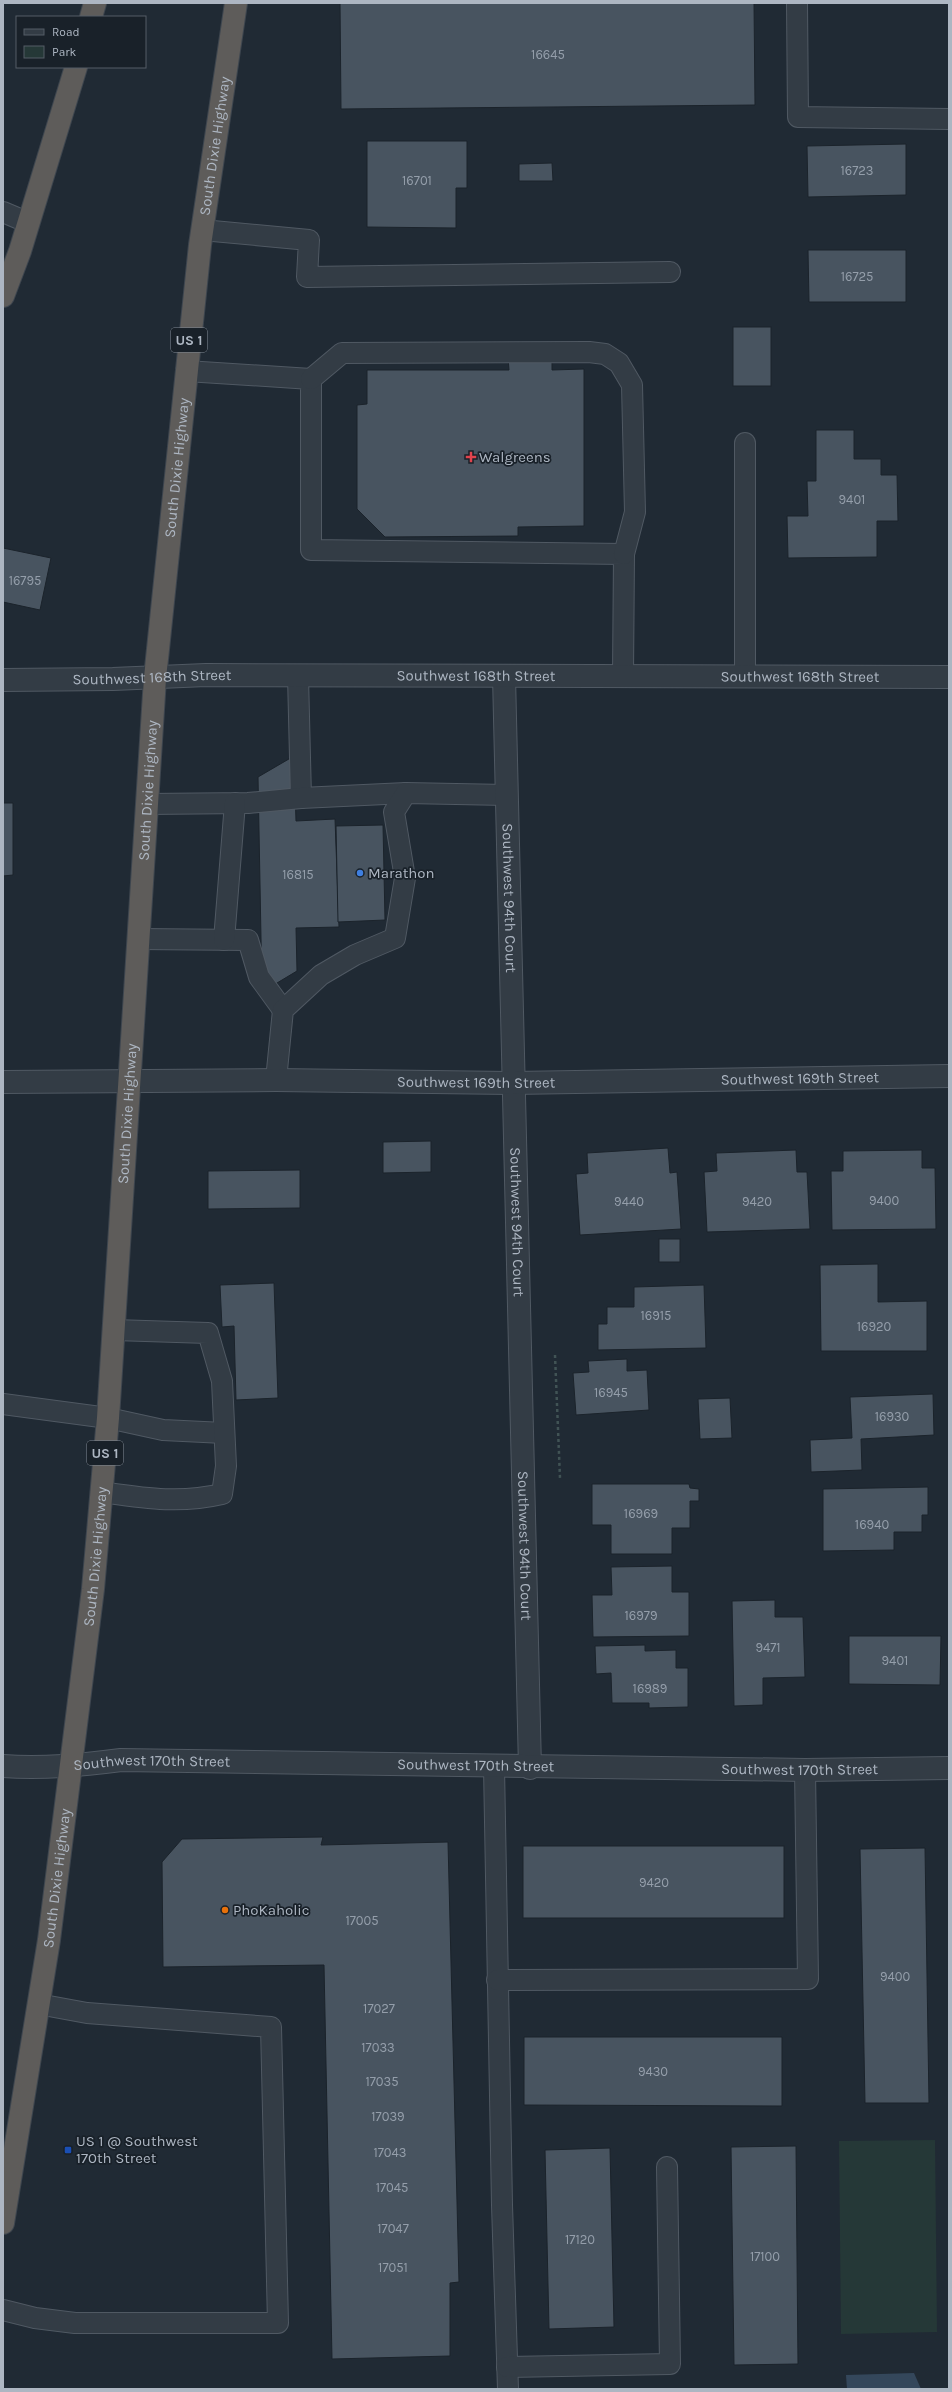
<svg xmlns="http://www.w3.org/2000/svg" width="952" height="2392" font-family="Karla,sans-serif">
<rect width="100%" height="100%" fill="#202a34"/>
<path fill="#253837" d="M935,2140L937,2332L841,2334L839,2141Z"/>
<path fill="#34475b" d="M914,2373L921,2389H847L846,2375Z"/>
<g fill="#485460" stroke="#1b232b">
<path d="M340,3H754L755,105L341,109Z"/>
<path d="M367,141H467V188H456V228L367,227Z"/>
<path d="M906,144V195L808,197L807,146Z"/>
<path d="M552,163L553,181H519V164Z"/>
<path d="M808,250H906V302H809Z"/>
<rect x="733" y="327" width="38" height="59"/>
<path d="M508,357H552V370L584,369V526L518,527V536L385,537L357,509V405L367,404V370H509Z"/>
<path d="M816,430H854V459H881V475H897L898,521H877V557L788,558L787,516H808L807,481H816Z"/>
<path d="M3,548L51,558L40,610L3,602Z"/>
<path d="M294,756L296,821L335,819L339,927L296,928L297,971L262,992L258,777Z"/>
<path d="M3,803H13V875L3,876Z"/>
<path d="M383,825L385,920L338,922L336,826Z"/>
<path d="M431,1141V1172L383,1173V1142Z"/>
<path d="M668,1148L670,1173L677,1172L681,1229L580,1235L576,1174L588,1173L587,1153Z"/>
<path d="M796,1150L797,1172H807L810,1229L707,1232L704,1172L717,1171L716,1153Z"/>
<path d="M922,1150V1168H935L936,1229L832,1230L831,1171H843V1151Z"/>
<path d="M300,1170V1208L208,1209V1171Z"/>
<rect x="659" y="1239" width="21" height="23"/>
<path d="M878,1264V1302L927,1301V1351H821L820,1265Z"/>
<path d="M274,1283L278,1398L236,1400L234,1326L222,1327L220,1285Z"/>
<path d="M704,1285L706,1348L598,1350V1324H607V1307H634V1287Z"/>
<path d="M627,1359V1371L647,1370L649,1410L576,1415L573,1373L589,1372L588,1361Z"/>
<path d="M933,1394L934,1435L861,1439L862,1470L811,1472L810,1440L852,1438L850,1397Z"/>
<path d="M730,1398L732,1438L700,1439L698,1399Z"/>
<path d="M592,1484H689L690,1488L699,1489V1501H690V1528H672V1554H611V1525H592Z"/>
<path d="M928,1487V1515H922V1532H894V1550L823,1551V1489Z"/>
<path d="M672,1566V1592H689V1636L593,1637L592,1595H612L611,1567Z"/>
<path d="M775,1600V1617H803L805,1677L763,1678V1705L734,1706L732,1601Z"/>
<path d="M849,1636H941L940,1685L849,1684Z"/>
<path d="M645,1645V1651L676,1650V1668H688V1707L649,1708V1703H612L611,1673L596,1674L595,1646Z"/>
<path d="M323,1837L321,1845L448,1842L459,2282L450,2283V2356L332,2359L324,1965L163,1967L162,1862L182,1839Z"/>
<rect x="523" y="1846" width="261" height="72"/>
<path d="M925,1848L929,2103H865L860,1849Z"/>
<path d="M524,2037H782V2106L524,2105Z"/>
<path d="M796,2146L798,2364L734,2365L731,2147Z"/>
<path d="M610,2148L614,2327L549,2329L545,2150Z"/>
</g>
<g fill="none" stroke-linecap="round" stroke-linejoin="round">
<g stroke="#505963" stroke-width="22">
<g id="service">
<path d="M797,3L798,117L949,119"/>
<path d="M3,212L29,223"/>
<path d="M202,230L309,240L307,277L670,272"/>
<path d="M186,371L311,379V550L624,554L623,675"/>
<path d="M311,379L342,353L589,352L605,354L619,363L632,385L635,512L624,554"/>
<path d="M745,443V676"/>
<path d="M298,676L301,798"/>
<path d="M147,804L248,803L301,798L406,793"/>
<path d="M139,939L248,940L259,977L283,1010"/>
<path d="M224,940L235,803"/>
<path d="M276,1080L283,1010L321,975L355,955L395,938L405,878L394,812L406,793L506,795"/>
<path d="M3,1404L108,1418L163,1430L224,1433"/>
<path d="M101,1492C144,1498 179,1504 222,1494L226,1466L222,1381L208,1333L114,1330"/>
<path d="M494,1767L502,2205L508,2389"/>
<path d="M497,1980L808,1979L805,1770"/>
<path d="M3,2310L35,2318L75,2323H278L271,2027L87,2013L38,2004"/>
<path d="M507,2367L670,2364L667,2167"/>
</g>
</g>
<g stroke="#505963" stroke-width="24">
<g id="minor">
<path id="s1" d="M504,676L530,1768"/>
<path id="s2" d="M3,1082L276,1080L513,1083L949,1076"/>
<path id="s3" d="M3,1766C43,1769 82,1765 121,1760L805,1770L949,1768"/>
</g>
</g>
<g stroke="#505963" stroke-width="24">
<g id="tertiary">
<path id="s4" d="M3,680L113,679L206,675L949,677"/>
</g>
</g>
<g stroke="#3e464f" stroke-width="24">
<g id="trunk">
<path d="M91,17L95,3"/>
<path d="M3,296L20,251L76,67"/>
<path id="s5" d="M3,2223L49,1940L93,1589L108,1418L155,678L200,245L236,3"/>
</g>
</g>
<path stroke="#415355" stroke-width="2.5" stroke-dasharray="3 3" stroke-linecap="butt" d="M555,1355L560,1478"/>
<use href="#service" stroke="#333c45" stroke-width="20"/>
<use href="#minor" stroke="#333c45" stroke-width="22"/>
<use href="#tertiary" stroke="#333c45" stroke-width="22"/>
<use href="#trunk" stroke="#5e5c5a" stroke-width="22"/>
</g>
<path fill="#e0444e" stroke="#192129" stroke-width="1.5" d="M469 451h4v4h4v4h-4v4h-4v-4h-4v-4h4z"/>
<circle fill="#3f7fe0" stroke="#192129" stroke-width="1.5" cx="360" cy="873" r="4"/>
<circle fill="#e8710a" stroke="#192129" stroke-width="1.5" cx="225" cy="1910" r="4"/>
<rect fill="#1a4fb4" stroke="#192129" stroke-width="1.5" x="64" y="2146" width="8" height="8" rx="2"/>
<g text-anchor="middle" stroke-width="3.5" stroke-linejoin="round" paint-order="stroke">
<g font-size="13" fill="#949eaa">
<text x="548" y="59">16645</text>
<text x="857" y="175">16723</text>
<text x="417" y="185">16701</text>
<text x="857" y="281">16725</text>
<text x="852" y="504">9401</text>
<text x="25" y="585">16795</text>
<text x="298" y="879">16815</text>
<text x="884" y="1205">9400</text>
<text x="629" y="1206">9440</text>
<text x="757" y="1206">9420</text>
<text x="656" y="1320">16915</text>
<text x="874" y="1331">16920</text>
<text x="611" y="1397">16945</text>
<text x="892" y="1421">16930</text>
<text x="641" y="1518">16969</text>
<text x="872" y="1529">16940</text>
<text x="641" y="1620">16979</text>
<text x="768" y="1652">9471</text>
<text x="895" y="1665">9401</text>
<text x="650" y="1693">16989</text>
<text x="654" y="1887">9420</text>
<text x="362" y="1925">17005</text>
<text x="895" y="1981">9400</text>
<text x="379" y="2013">17027</text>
<text x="378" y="2052">17033</text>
<text x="653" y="2076">9430</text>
<text x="382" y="2086">17035</text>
<text x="388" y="2121">17039</text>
<text x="390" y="2157">17043</text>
<text x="392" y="2192">17045</text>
<text x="393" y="2233">17047</text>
<text x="580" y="2244">17120</text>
<text x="765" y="2261">17100</text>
<text x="393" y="2272">17051</text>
</g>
<g fill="#192129" stroke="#818994" stroke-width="1">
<rect x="171" y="328" width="36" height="24" rx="3"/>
<rect x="87" y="1441" width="36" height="24" rx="3"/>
</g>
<g font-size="14" font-weight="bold" fill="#adb6c2">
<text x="189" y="345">US 1</text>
<text x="105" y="1458">US 1</text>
</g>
<g font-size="15" fill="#adb6c2" stroke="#192129">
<text dy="5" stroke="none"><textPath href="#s5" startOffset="2089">South Dixie Highway</textPath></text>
<text dy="5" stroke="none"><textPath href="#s5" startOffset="1765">South Dixie Highway</textPath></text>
<text dy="5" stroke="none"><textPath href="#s4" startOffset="473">Southwest 168th Street</textPath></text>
<text dy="5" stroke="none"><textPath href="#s4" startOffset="797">Southwest 168th Street</textPath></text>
<text dy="5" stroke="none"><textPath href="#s4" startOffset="149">Southwest 168th Street</textPath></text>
<text dy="5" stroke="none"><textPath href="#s5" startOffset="1441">South Dixie Highway</textPath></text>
<text dy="5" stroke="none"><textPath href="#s1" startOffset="222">Southwest 94th Court</textPath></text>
<text dy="5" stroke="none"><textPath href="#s2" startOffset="797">Southwest 169th Street</textPath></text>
<text dy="5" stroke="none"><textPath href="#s2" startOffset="473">Southwest 169th Street</textPath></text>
<text dy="5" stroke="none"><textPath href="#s5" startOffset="1117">South Dixie Highway</textPath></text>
<text dy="5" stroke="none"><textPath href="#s1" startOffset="546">Southwest 94th Court</textPath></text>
<text dy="5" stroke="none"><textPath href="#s1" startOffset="870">Southwest 94th Court</textPath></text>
<text dy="5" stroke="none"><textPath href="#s5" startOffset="673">South Dixie Highway</textPath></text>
<text dy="5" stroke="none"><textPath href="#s3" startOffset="149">Southwest 170th Street</textPath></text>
<text dy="5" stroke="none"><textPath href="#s3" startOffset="473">Southwest 170th Street</textPath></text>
<text dy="5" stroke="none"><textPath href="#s3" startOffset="797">Southwest 170th Street</textPath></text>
<text dy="5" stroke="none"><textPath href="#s5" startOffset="349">South Dixie Highway</textPath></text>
</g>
<g font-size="15" fill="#adb6c2" stroke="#192129" text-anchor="start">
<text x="479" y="462">Walgreens</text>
<text x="368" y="878">Marathon</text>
<text x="233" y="1915">PhoKaholic</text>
<text x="76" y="2146">US 1 @ Southwest<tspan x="76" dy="17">170th Street</tspan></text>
</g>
</g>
<rect width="952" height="2392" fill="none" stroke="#adb6c2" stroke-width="8"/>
<rect x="16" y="16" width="130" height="52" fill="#192129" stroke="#545d66"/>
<rect x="24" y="29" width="20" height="6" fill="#333c45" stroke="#545d66"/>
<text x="52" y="36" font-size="12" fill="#adb6c2">Road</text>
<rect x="24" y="46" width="20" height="12" fill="#253837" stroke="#545d66"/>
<text x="52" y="56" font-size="12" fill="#adb6c2">Park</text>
</svg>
